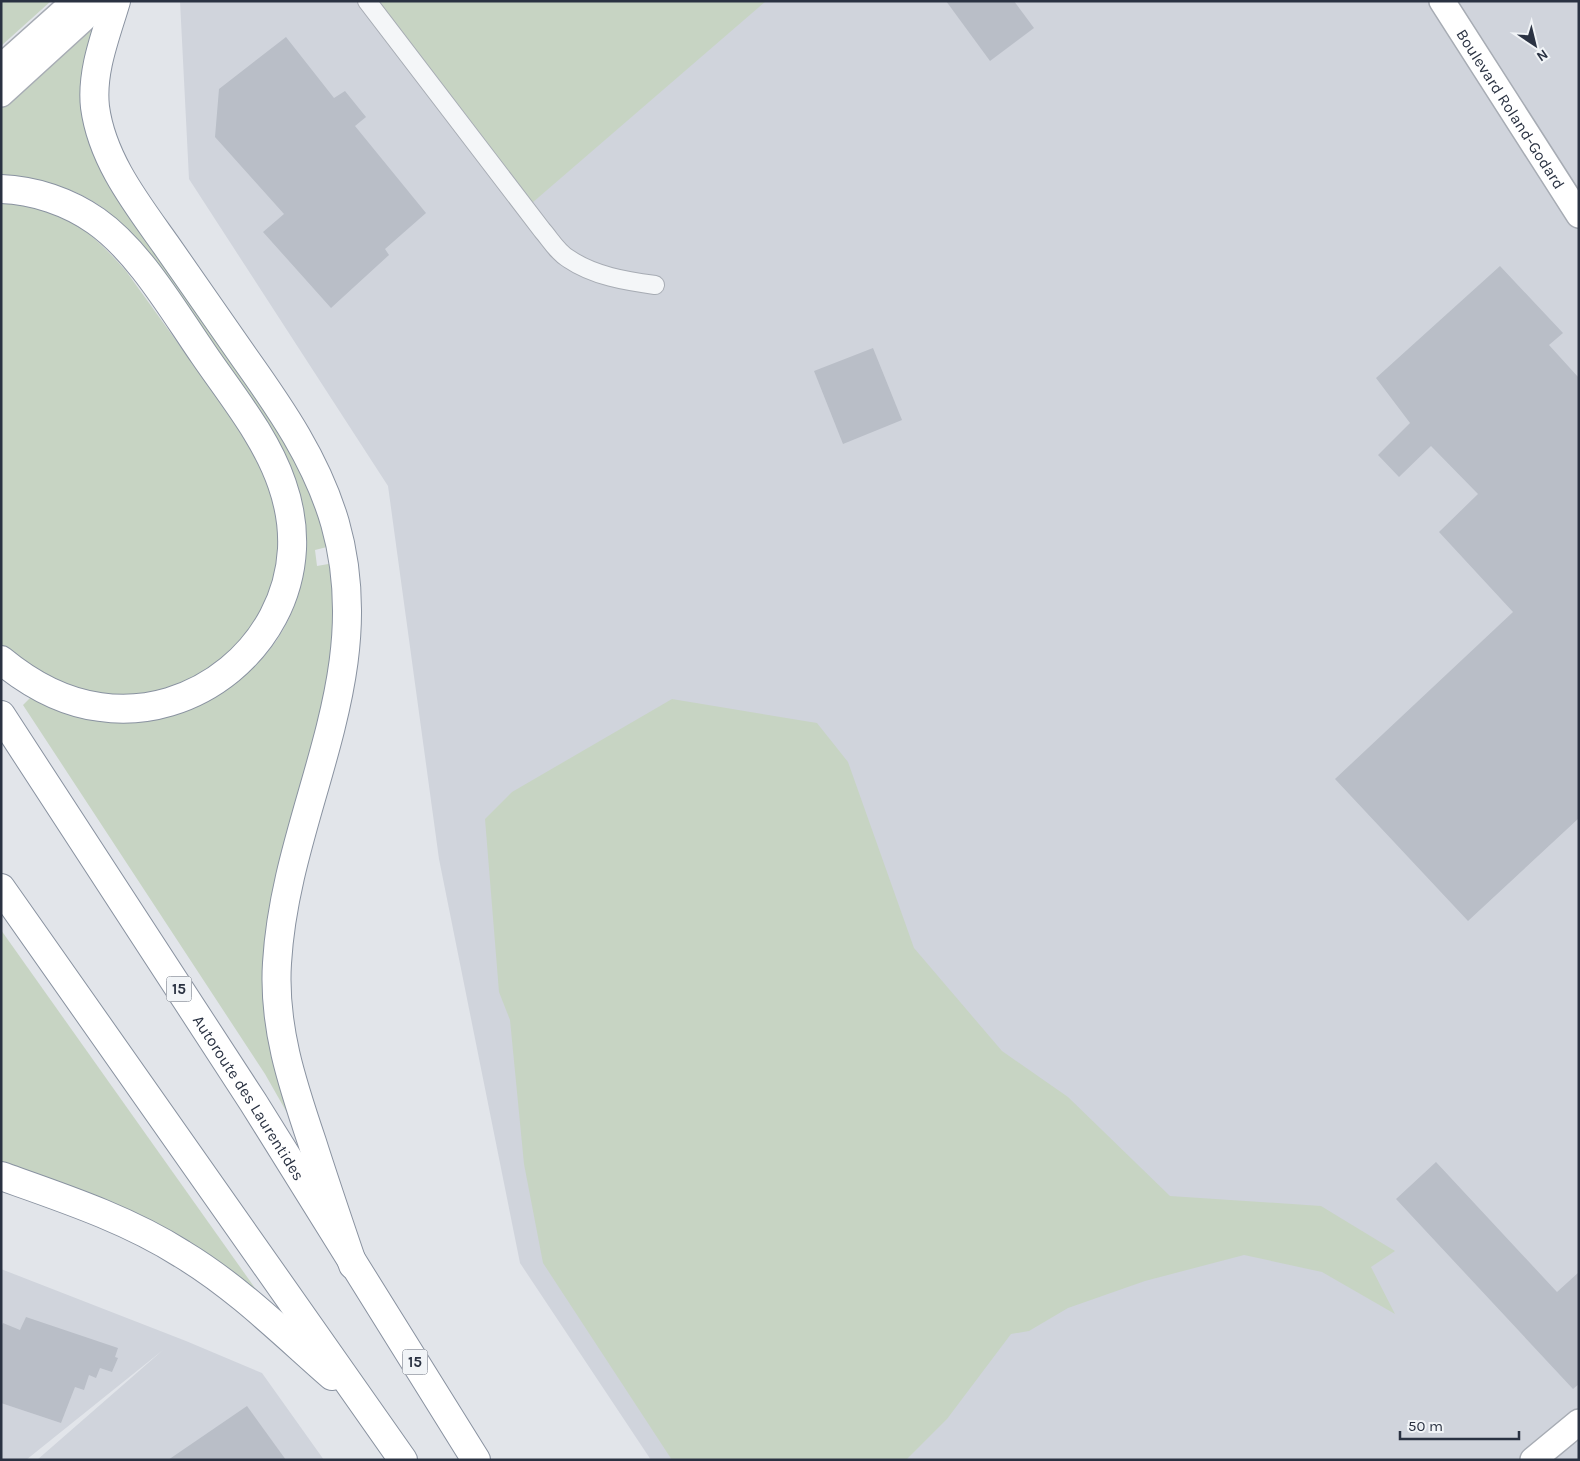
<svg xmlns="http://www.w3.org/2000/svg" width="1580" height="1461" font-family="Karla,sans-serif">
<rect width="100%" height="100%" fill="#e2e5ea"/>
<g fill="#d0d4dc">
<path d="M180,1H1579V1460H651L520,1263L439,859L388,486L189,179Z"/>
<path d="M1,1269L186,1341L262,1373L324,1460H37L163,1350L26,1460H1Z"/>
</g>
<g fill="#c7d4c3">
<path d="M1,1H51L1,46Z"/>
<path d="M373,1H766L532,203L372,8Z"/>
<path d="M97,20L85,106L297,455L331,546L315,550L317,566L334,563L337,585L331,676L274,893L290,1118L265,1074L23,705L32,696C48,702 64,712 81,717C157,738 244,697 283,630C301,599 305,566 304,531L128,232C121,225 114,216 106,210C77,188 37,177 1,175V109Z"/>
<path d="M1,201C14,203 27,204 40,207C75,216 103,245 126,271L229,414L261,464L276,506L280,550L271,593L250,634L214,670L154,694L109,697L63,687L14,660L1,646Z"/>
<path d="M672,699L817,723L848,762L914,948L1002,1051L1068,1097L1170,1196L1321,1206L1395,1251L1371,1267L1395,1314L1322,1272L1244,1255L1145,1281L1068,1308L1029,1331L1011,1334L947,1419L906,1460H672L543,1263L524,1164L510,1020L499,992L485,819L512,792Z"/>
<path d="M1,930L267,1305L1,1165Z"/>
</g>
<g fill="#b9bec7">
<path d="M946,1H1014L1034,28L990,61Z"/>
<path d="M286,37L334,98L345,91L366,117L355,126L426,213L385,249L389,255L331,308L263,232L284,214L215,137L219,89Z"/>
<path d="M1500,266L1563,333L1549,345L1579,378V818L1468,921L1335,779L1513,612L1439,532L1478,494L1431,446L1399,477L1378,455L1410,423L1376,378Z"/>
<path d="M873,348L902,420L843,444L814,371Z"/>
<path d="M1436,1162L1557,1292L1579,1272V1384L1573,1389L1396,1199Z"/>
<path d="M26,1317L118,1348L115,1357L118,1358L112,1372L100,1368L96,1378L89,1375L84,1390L75,1387L61,1423L1,1403V1328L3,1323L20,1330Z"/>
<path d="M247,1406L286,1460H168Z"/>
</g>
<g fill="none" stroke-linecap="round" stroke-linejoin="round">
<g stroke="#a7acb4" stroke-width="20">
<path id="street" d="M367,1L542,230C550,239 558,253 569,259C594,276 626,281 655,285"/>
</g>
<g stroke="#a7acb4" stroke-width="28">
<g id="secondary">
<path id="s1" d="M1442,1L1579,215"/>
<path d="M1,67L75,1"/>
<path d="M1,94L103,1"/>
<path d="M1533,1460L1579,1422"/>
</g>
</g>
<g stroke="#8992a0" stroke-width="30">
<g id="highway">
<path d="M116,1C106,35 91,71 95,107C102,160 137,204 166,245C192,282 218,320 244,357C281,409 317,461 335,523C380,680 286,810 277,963C273,1026 292,1083 312,1142C325,1183 339,1224 353,1265"/>
<path d="M1,189C34,190 69,202 96,221C140,252 174,312 204,355C232,396 266,437 282,484C289,504 293,527 292,549C287,646 195,721 100,707C62,702 30,684 1,660"/>
<path id="s2" d="M1,715L253,1102L476,1460"/>
<path d="M1,888L403,1460"/>
<path d="M1,1176C63,1198 127,1219 182,1254C237,1287 284,1334 332,1376"/>
</g>
</g>
<use href="#street" stroke="#f4f6f8" stroke-width="18"/>
<use href="#secondary" stroke="#fff" stroke-width="25"/>
<use href="#highway" stroke="#fff" stroke-width="28"/>
</g>
<g text-anchor="middle" stroke-width="4.5" stroke-linejoin="round" paint-order="stroke">
<g fill="#f1f4f7" stroke="#666c78" stroke-width="1">
<rect x="166.5" y="976.5" width="25" height="25" rx="4"/>
<rect x="402.5" y="1349.5" width="25" height="25" rx="4"/>
</g>
<g font-size="15" font-weight="bold" fill="#2a3242">
<text x="179" y="994">15</text>
<text x="415" y="1367">15</text>
</g>
<g font-size="16" fill="#2a3242" stroke="#f1f4f7">
<text dy="6" stroke="none"><textPath href="#s1" startOffset="128">Boulevard Roland-Godard</textPath></text>
<text dy="6" stroke="none"><textPath href="#s2" startOffset="456">Autoroute des Laurentides</textPath></text>
</g>
</g>
<rect width="1580" height="1461" fill="none" stroke="#2a3242" stroke-width="5"/>
<g transform="translate(1535 45) rotate(145)" stroke="#f1f4f7" stroke-width="4" paint-order="stroke">
<path d="M0-4L9 19L0 12L-9 19Z" fill="#2a3242"/>
<text y="-8" font-size="14" font-weight="bold" text-anchor="middle" fill="#2a3242">N</text>
</g>
<path d="M1400 1431v8h119v-8" fill="none" stroke="#2a3242" stroke-width="2.5"/>
<text x="1408" y="1431" font-size="15" fill="#2a3242" stroke="#f1f4f7" stroke-width="4" paint-order="stroke">50 m</text>
</svg>
